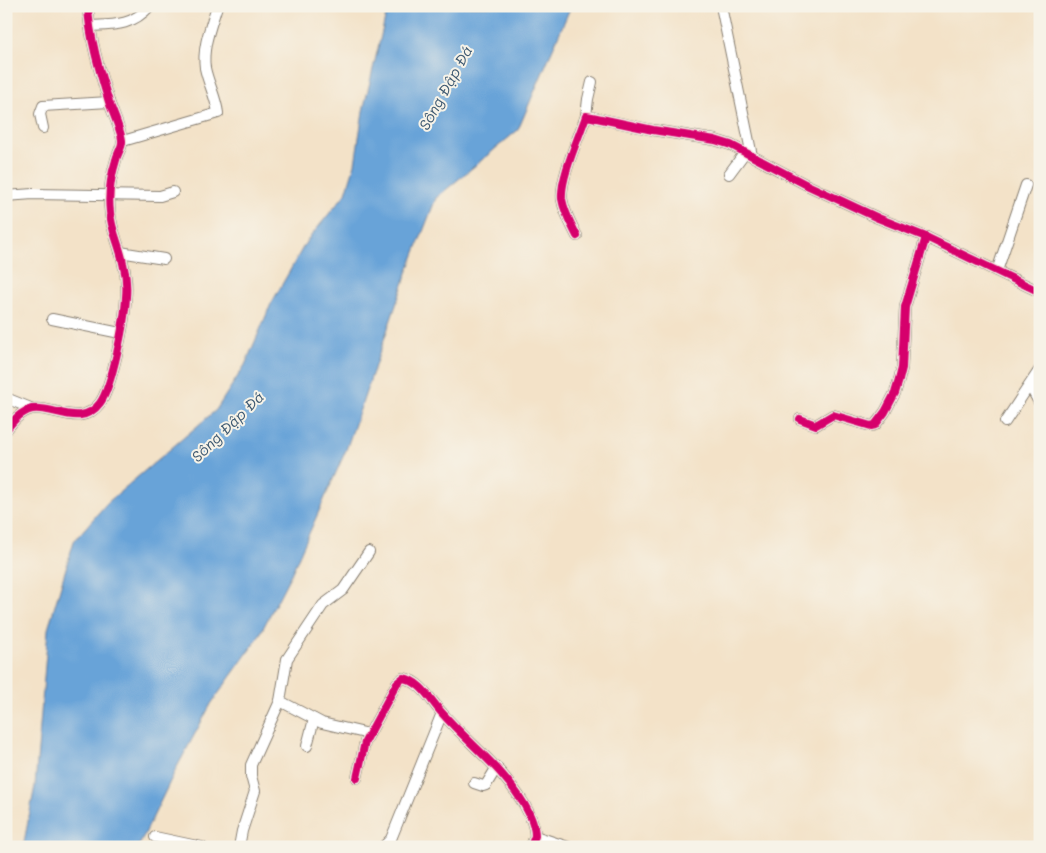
<svg xmlns="http://www.w3.org/2000/svg" width="1046" height="853" font-family="Mali,sans-serif">
<rect width="100%" height="100%" fill="#f7f3e8"/>
<filter id="ink" filterUnits="userSpaceOnUse"><feTurbulence type="fractalNoise" baseFrequency=".02" numOctaves="2"/><feDisplacementMap in="SourceGraphic" scale="10" xChannelSelector="R" yChannelSelector="G"/><feConvolveMatrix kernelMatrix="1 2 1 2 8 2 1 2 1" color-interpolation-filters="sRGB"/></filter>
<filter id="wash" filterUnits="userSpaceOnUse"><feTurbulence type="fractalNoise" baseFrequency=".0096" numOctaves="4" result="noise"/><feDisplacementMap in="SourceGraphic" scale="20" xChannelSelector="R" yChannelSelector="G"/><feGaussianBlur stdDeviation="1.12" result="paint"/><feColorMatrix in="noise" values="0 0 0 0 0 0 0 0 0 0 0 0 0 0 0 0 0 1.4 0 .05"/><feComposite in="paint" operator="in"/></filter>
<g filter="url(#wash)">
<rect width="100%" height="100%" fill="#f3e2c8"/>
<path fill="#68a3d8" stroke="#42607a" d="M388,6H571L518,130L436,198L407,273L346,450L292,572L258,638L211,704L177,767L141,842L137,847H23L35,786L48,629L74,541L107,503L216,410L245,365L271,304L306,242L346,193L355,164L363,111Z"/>
</g>
<g filter="url(#ink)">
<g fill="none" stroke-linecap="round" stroke-linejoin="round">
<g stroke="#887f72" stroke-width="12">
<g id="street">
<path d="M721,6L752,156"/>
<path d="M90,26C115,25 132,26 150,6"/>
<path d="M586,116L588,99L592,82"/>
<path d="M43,128L40,114L43,106L109,102"/>
<path d="M123,141L218,113C216,97 208,83 205,68C202,47 211,26 217,6"/>
<path d="M729,174L746,151"/>
<path d="M6,196L33,194L160,196L173,192"/>
<path d="M577,236C571,224 564,212 562,199C560,178 579,137 586,116L592,117L653,130L715,140L731,145L807,185L878,218L926,237L1040,292"/>
<path d="M120,252L164,259"/>
<path d="M997,271L1026,185"/>
<path d="M52,319L120,333"/>
<path d="M1030,386L1040,404"/>
<path d="M6,398L33,409"/>
<path d="M800,419L816,425L833,415L871,426L875,425L885,412L895,393L899,380L902,368L905,307L926,237"/>
<path d="M1005,422L1040,369"/>
<path d="M6,430C13,421 20,412 32,409C53,405 81,429 100,403C112,387 125,320 126,297C127,286 126,274 123,263C120,246 111,230 110,212C108,195 111,176 116,160C117,154 122,148 122,142C123,135 112,111 109,102C100,73 89,36 88,6"/>
<path d="M280,701L322,723L369,734"/>
<path d="M307,746L314,719"/>
<path d="M357,778L365,742L397,683L403,678C421,681 431,701 442,713C471,746 500,765 524,804C529,813 535,824 535,836C534,839 532,843 531,847"/>
<path d="M474,783L483,786L486,785L497,767"/>
<path d="M535,836L568,847"/>
<path d="M155,837L202,847"/>
<path d="M239,847L242,831L255,791L251,776V765L280,701L287,659L323,605L343,590L369,552"/>
<path d="M383,847L391,839L442,713"/>
</g>
</g>
<use href="#street" stroke="#fff" stroke-width="10"/>
<g stroke="#f7f3e8" stroke-width="11">
<g id="cycleway">
<path d="M577,236C571,224 564,212 562,199C560,178 579,137 586,116L592,117L653,130L715,140L731,145L807,185L878,218L926,237L1040,292"/>
<path d="M800,419L816,425L833,415L871,426L875,425L885,412L895,393L899,380L902,368L905,307L926,237"/>
<path d="M6,430C13,421 20,412 32,409C53,405 81,429 100,403C112,387 125,320 126,297C127,286 126,274 123,263C120,246 111,230 110,212C108,195 111,176 116,160C117,154 122,148 122,142C123,135 112,111 109,102C100,73 89,36 88,6"/>
<path d="M357,778L365,742L397,683L403,678C421,681 431,701 442,713C471,746 500,765 524,804C529,813 535,824 535,836C534,839 532,843 531,847"/>
</g>
</g>
<use href="#cycleway" stroke="#d6006c" stroke-width="8"/>
</g>
</g>
<g text-anchor="middle" stroke-width="4" stroke-linejoin="round" paint-order="stroke">
<g font-size="15" font-style="italic" fill="#3e5971" stroke="#f7f3e8">
<text transform="translate(446 88) rotate(-61)" y="5">Sông Đập Đá</text>
<text transform="translate(228 427) rotate(-44)" y="5">Sông Đập Đá</text>
</g>
</g>
<rect width="1046" height="853" fill="none" stroke="#f7f3e8" stroke-width="25"/>
</svg>
